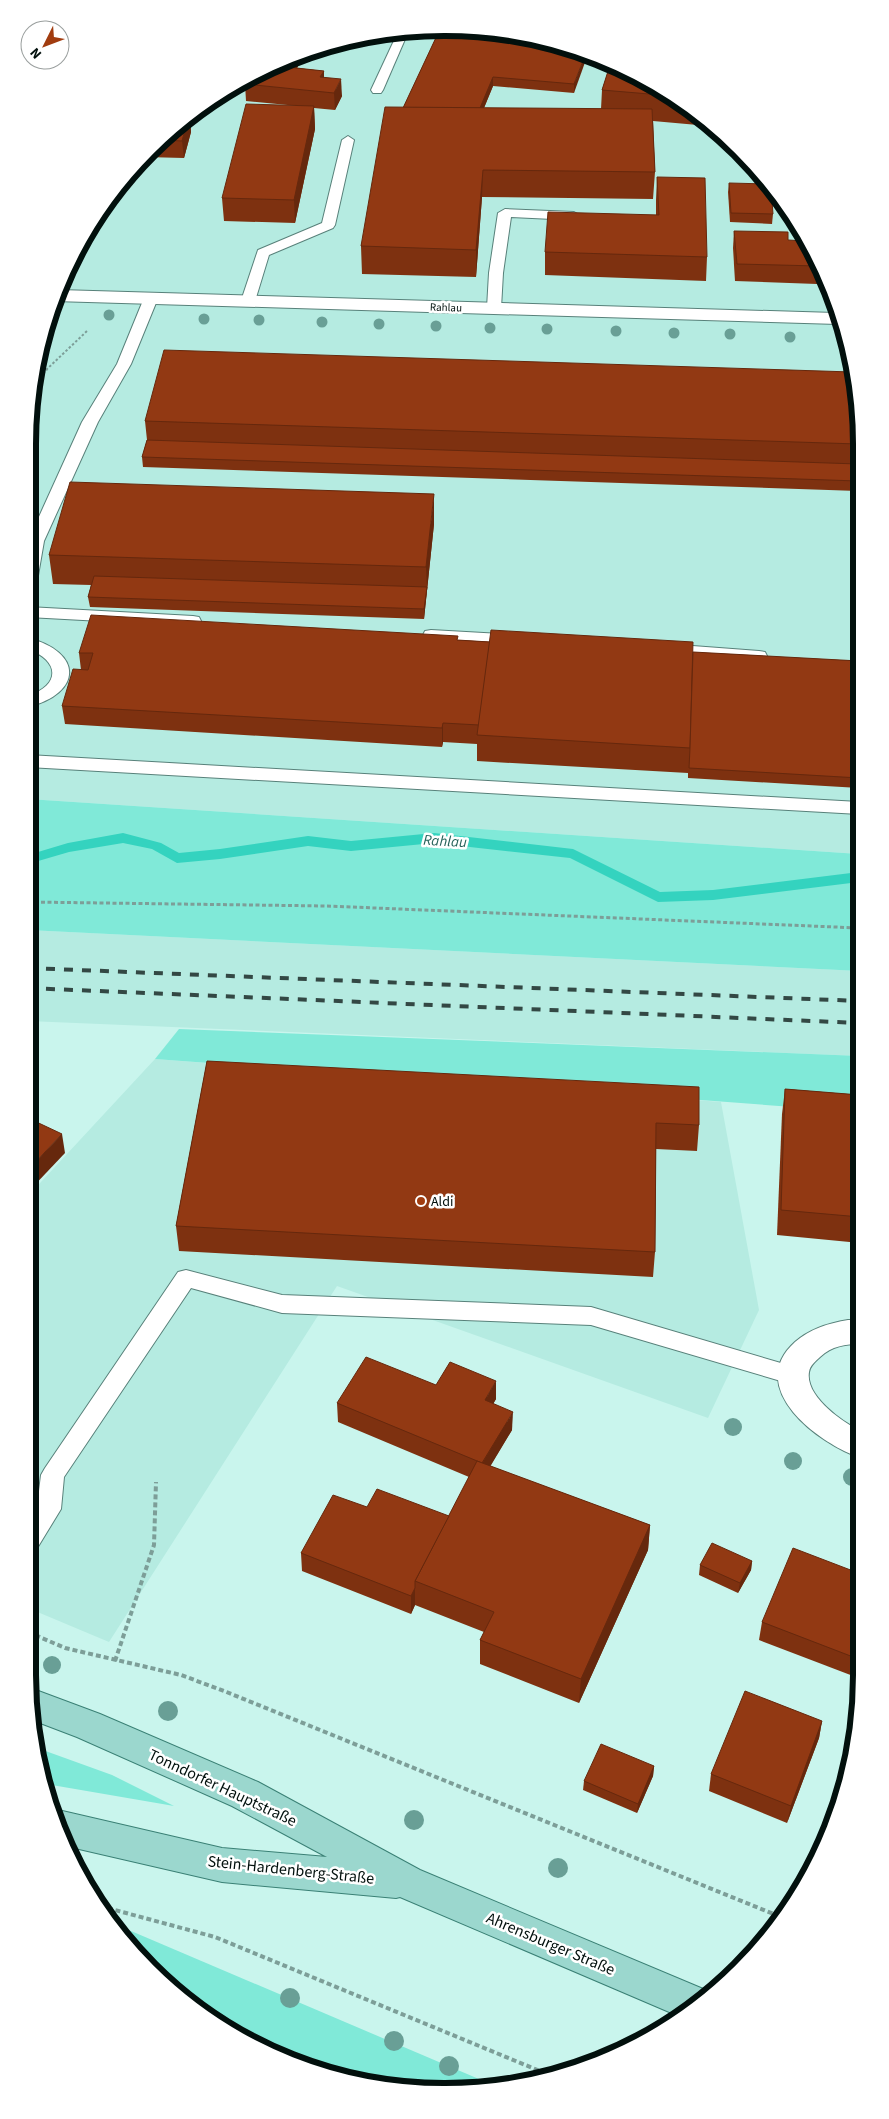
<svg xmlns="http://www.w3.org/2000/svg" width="889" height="2119" font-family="'Source Sans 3',sans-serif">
<rect width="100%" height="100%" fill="#c9f5ed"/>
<g fill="#b5ebe1">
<path d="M417,28L499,31L578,50L676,98L758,170L819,260L858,390L859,854L28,799V445L50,311L83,236L131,170L190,114L260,71L336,42Z"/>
<path d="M28,930L860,971V1056L28,1021Z"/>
<path d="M155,1059L721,1102L759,1310L708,1418L337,1286L109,1642L28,1608V1196Z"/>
</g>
<g fill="#80e9d8">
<path d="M28,799L859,854L860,971L28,930Z"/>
<path d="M179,1029L860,1056V1112L155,1059Z"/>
<path d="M40,1749L112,1775L174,1806L46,1784Z"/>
<path d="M124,1928L493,2085L390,2088L311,2069L236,2036L131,1949L119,1933Z"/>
</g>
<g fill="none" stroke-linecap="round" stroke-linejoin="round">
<path fill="#34d3bf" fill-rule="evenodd" d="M123,833L161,843L179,853L220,849L308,836L351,841L434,833L573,849L660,892L713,890L859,872V882L713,900L658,902L570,858L434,843L351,851L308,846L220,859L177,863L152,849L123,843L69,852L28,864V855L68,843Z"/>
<g stroke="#58817a" stroke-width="2">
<g id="service">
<path d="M409,30L383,90L381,93H373L371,90L398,32Z"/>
<path d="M348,136L354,140L335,225L333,228L269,255L255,301L253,304H243L241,301L258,250L322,223L342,140Z"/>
<path d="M505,209L574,212L581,216L574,220L511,217L503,273L501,308L499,311H489L487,308L489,273L498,213Z"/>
<path d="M151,294L158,298L131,364L98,422L44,541L36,587L34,590L28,592V541L82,422L117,364L144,298Z"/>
<path d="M28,607L193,616L199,617L201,621L199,625L193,626L28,617Z"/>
<path d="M431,630L517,635L523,636L525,640L523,644L517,645L425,639L423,635L425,631Z"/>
<path d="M28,638C83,652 83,693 28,707V696C61,685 60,661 28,649Z"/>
<path d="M666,644L759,651L765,652L767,656L765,660L759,661L660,653L658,649L660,645Z"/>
<path d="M28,755L859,802V814L28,767Z"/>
<path d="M186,1270L282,1295L591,1307L791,1366L799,1369L802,1375L799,1381L791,1384L591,1325L282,1313L191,1288L64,1477L61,1509L36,1550L28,1553V1523L37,1507L41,1475L45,1468L178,1272Z"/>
</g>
</g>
<g stroke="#58817a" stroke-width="2">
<g id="minor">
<path d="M59,290L835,313L838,324L54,301Z"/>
<path d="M848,1320H861V1344C845,1344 832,1346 820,1357C816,1361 810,1365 809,1372C805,1396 842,1422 861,1431V1458C819,1444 744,1388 795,1342C810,1329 829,1323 848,1320Z"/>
</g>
</g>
<g stroke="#3a8075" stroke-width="2">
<path id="primary" d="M33,1689L100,1714L258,1782L420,1870L708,1991L681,2017L400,1897L396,1898L222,1882L66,1846L52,1813L58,1810L222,1848L327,1857L232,1806L77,1737L35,1721L30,1691Z"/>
</g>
<path stroke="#7d9e98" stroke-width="2" stroke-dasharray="2.5 2" stroke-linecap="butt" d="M46,370L87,331"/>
<path stroke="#7d9e98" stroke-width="2.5" stroke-dasharray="3 2" stroke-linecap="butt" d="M39,377L47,369"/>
<path stroke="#7d9e98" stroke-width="3" stroke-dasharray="4 2.5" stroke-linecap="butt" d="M28,902L327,906L859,928"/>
<g stroke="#7d9e98" stroke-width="4" stroke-dasharray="5 3" stroke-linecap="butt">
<path d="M28,1632L65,1648L181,1675L224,1691L781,1917"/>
<path d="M115,1661L154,1545L156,1482"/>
<path d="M100,1906L215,1937L552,2076"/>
</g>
<use href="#service" fill="#fff" fill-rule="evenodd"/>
<use href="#minor" fill="#fff" fill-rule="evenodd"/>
<use href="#primary" fill="#9bd7ce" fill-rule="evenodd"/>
<g stroke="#334844" stroke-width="4" stroke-dasharray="9 9" stroke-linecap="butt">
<path d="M28,968L860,1001"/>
<path d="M28,988L860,1023"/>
</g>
</g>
<g fill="#699f96">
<circle cx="109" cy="315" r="5.5"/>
<circle cx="204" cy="319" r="5.5"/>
<circle cx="259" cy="320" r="5.5"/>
<circle cx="322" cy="322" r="5.5"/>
<circle cx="379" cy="324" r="5.5"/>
<circle cx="436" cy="326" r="5.5"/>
<circle cx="490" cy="328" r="5.5"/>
<circle cx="547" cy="329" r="5.5"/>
<circle cx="616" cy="331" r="5.5"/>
<circle cx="674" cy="333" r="5.5"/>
<circle cx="730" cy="334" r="5.5"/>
<circle cx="790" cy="337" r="5.5"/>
<circle cx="733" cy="1427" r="9"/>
<circle cx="793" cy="1461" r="9"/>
<circle cx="852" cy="1477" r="9"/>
<circle cx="52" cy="1665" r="9"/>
<circle cx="168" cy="1711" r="10"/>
<circle cx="414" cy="1820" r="10"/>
<circle cx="558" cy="1868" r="10"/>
<circle cx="290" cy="1998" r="10"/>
<circle cx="394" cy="2041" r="10"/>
<circle cx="449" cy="2066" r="10"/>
</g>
<g fill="#7e3110">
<path d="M440,29L578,50L574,93L493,86L484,108L601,109L602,90L610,65L676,98L709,126L653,121L655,172L653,199L482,197L476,277L362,274L361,246L403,108Z"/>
<path d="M304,54V56L297,68L324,71V78L342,96L335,110L314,108L315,129L295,223L224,221L222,198L298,106L246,101L245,84L260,71Z"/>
<path d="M197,110L190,121L191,132L184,158L145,157L190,114Z"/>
<path d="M657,177L707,257L706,281L545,275V252L656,215V200Z"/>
<path d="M729,183L773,214L772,224L730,222L728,192Z"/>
<path d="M734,231L819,266L817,284L735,281L733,248Z"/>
<path d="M858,390V491L143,467L142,457L147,440L145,421Z"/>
<path d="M434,524L424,619L90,607L88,597L91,585L53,584L49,555Z"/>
<path d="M458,640L859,661V788L688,778V773L477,761V744L443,742L442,747L65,724L62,706L81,670L79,653Z"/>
<path d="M207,1061L699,1125L697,1151L656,1149L655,1252L653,1277L179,1251L176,1226Z"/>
<path d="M785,1089L860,1095V1243L777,1235L782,1114Z"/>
<path d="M436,1385L496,1399L493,1404L512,1430L490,1466L650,1525L648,1550L579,1703L480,1664V1640L484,1632L415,1605L411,1614L302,1571L301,1553L367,1507L449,1516L469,1477L338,1422L337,1403Z"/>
<path d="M752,1561L751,1570L738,1593L699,1575L700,1565Z"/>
<path d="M861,1574L862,1674L861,1679L759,1640L762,1622Z"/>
<path d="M822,1721L819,1738L787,1823L709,1791L711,1774Z"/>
<path d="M654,1766L653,1776L637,1813L583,1790L584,1781Z"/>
</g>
<g fill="#66280d">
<path d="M586,53L588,54L574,93V84Z"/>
<path d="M304,54V56L288,83L287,67L292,59Z"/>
<path d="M324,71V87L320,77Z"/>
<path d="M493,77V86L474,132V123Z"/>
<path d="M341,79L342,96L335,110L334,93Z"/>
<path d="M314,106L315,129L295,223L294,200Z"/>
<path d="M197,110L190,121V115Z"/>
<path d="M190,115L191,132L184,158L182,141Z"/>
<path d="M483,170L482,197L476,277V250Z"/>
<path d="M434,494V524L424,619V609L427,587L426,567Z"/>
<path d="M443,723V742L442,747V728Z"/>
<path d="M62,1134L65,1153L28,1192V1170Z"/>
<path d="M496,1381V1399L484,1419L485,1400Z"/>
<path d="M513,1412L512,1430L481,1482L482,1464Z"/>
<path d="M650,1525L648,1550L579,1703L581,1679Z"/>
<path d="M752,1561L751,1570L738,1593L740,1583Z"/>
<path d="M415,1588V1605L411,1614V1596Z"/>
<path d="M822,1721L819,1738L787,1823L791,1806Z"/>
<path d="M654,1766L653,1776L637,1813L638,1804Z"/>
</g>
<g fill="#923913" stroke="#66280d">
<path d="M440,29L499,31L578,50L586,53L574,84L493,77L480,108H403Z"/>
<path d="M292,59L287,67L324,71L320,77L341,79L334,93L245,84L249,77L260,71Z"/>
<path d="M610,65L673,96L602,90Z"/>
<path d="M246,104L314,106L294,200L222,198Z"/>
<path d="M385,107L652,109L655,172L483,170L476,250L361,246Z"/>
<path d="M189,115L182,141L162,140Z"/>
<path d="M657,177L705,178L707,257L545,252L548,212L659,215Z"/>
<path d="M729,183L768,184L771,189L773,214L731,213Z"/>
<path d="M734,231L788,232V240L805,241L819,260V266L737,264Z"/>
<path d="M164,350L852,372L858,390V444L145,421Z"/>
<path d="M147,440L858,464V481L142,457Z"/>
<path d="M70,482L434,494L426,567L49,555Z"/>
<path d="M94,576L427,587L424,609L88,597Z"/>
<path d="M91,615L458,636L457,640L490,642L479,725L443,723L442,728L62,706L73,669L88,670L93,653H79Z"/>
<path d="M491,630L693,642L690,748L477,735Z"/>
<path d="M693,652L859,661V778L689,768L690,748Z"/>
<path d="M207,1061L699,1087V1125L656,1123L655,1252L176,1226Z"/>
<path d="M785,1089L860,1095V1217L781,1210Z"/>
<path d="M28,1118L62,1134L28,1170Z"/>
<path d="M366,1357L436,1385L450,1362L496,1381L485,1400L513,1412L482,1463L337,1403Z"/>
<path d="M477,1461L650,1525L581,1679L480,1640L494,1612L415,1581Z"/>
<path d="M377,1489L449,1516L415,1581V1588L411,1596L301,1553L333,1495L367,1507Z"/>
<path d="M712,1543L752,1561L740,1583L700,1565Z"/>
<path d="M793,1548L861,1574V1660L762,1622Z"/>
<path d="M745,1691L822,1721L791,1806L711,1774Z"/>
<path d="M601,1744L654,1766L638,1804L584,1781Z"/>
</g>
<circle fill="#a13c0f" stroke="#fff" stroke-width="2" cx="421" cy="1201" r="5"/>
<g text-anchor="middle" stroke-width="5" stroke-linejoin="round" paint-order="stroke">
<g font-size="11" fill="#02100d" stroke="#fff">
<text transform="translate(446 307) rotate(2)" y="4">Rahlau</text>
</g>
<g font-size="14" fill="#02100d" stroke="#fff" text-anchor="start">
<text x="431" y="1206">Aldi</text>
</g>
<g font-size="15" font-style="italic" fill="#26625a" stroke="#fff">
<text transform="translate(445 841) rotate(3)" y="5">Rahlau</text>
</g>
<g font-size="16" fill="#02100d" stroke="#fff">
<text transform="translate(223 1787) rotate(25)" y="6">Tonndorfer Hauptstraße</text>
<text transform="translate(291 1869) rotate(6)" y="6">Stein-Hardenberg-Straße</text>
<text transform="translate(551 1943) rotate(23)" y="6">Ahrensburger Straße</text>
</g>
</g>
<path d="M0 0H889V2119H0ZM444 36H445A408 408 0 0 1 853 444V1675A408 408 0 0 1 445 2083H444A408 408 0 0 1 36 1675V444A408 408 0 0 1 444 36Z" fill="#fff" fill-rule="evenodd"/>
<path fill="none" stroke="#02100d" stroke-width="6" d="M444 36H445A408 408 0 0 1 853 444V1675A408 408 0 0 1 445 2083H444A408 408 0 0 1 36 1675V444A408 408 0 0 1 444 36Z"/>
<g transform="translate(45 45) rotate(228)"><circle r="24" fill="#ffffff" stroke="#9a9f9e"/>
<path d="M0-4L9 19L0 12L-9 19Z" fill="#a13c0f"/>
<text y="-8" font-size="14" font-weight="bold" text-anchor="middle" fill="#02100d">N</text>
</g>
</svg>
